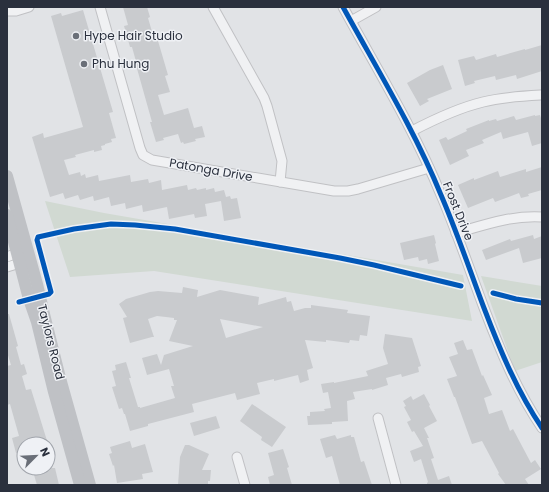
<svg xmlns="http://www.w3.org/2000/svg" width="549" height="492" font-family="Poppins,sans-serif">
<rect width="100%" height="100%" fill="#e1e3e6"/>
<g fill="#d1d9d2">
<path d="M45,201L104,213L463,275L472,321L154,271L70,277Z"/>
<path d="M481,276L542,286V362L515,371Z"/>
</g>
<g fill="#c9cbce" fill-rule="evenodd">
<path d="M123,7H147L150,17L148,18L153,35L156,34L168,75L165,76L170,92L158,95L164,115L188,108L194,128L202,126L205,137L195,139L196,141L184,144L183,142L181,143L178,134L163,138L164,140L156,142L150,122H152L136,65H137L132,47H130L124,26L128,25Z"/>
<path d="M83,10L113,112L109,113L116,138L111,139L112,142L105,144V145L101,146L102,150L94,152V150L75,155L76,157L64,160L69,175L80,172L81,176L85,174L86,178L98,175L99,181L130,175L131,182L148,179L149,183L161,180L162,190L187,185L188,190L196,188L197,190L206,188V190L214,188L215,192L224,190L226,197L230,196L231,199L237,198L241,218L224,221L221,201L205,204L207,216L195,218L194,214L169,219L167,207L143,212L142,205L126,209L125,203L111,206L109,197L94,201L93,196L80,200L78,195L65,199L63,193L50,197L32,137L43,133L44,138L83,127L51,16L61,13L62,16Z"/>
<path d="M542,45V71L517,79L516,75L496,80L495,76L474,81L475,83L465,86L458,60L474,56L476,60L496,54L497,57L525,49V50Z"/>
<path d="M443,65L452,89L427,99L429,101L420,106L407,83L430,70Z"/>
<path d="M535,115V116L540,115L542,121V143L532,146L528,132L503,139L501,132L482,140L484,143L466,150L469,156L450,165L439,140L446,137L448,140L467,131L466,129L489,120V121L496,119L497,121L514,116L516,120Z"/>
<path d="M542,167V190L528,194L529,196L521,198L519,193L495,202L493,198L468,208L458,185L474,178V180L498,171L500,177L526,169V172Z"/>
<path d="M434,235L436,243L435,244L439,261L428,264L427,259L419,261L418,257L404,260L400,243Z"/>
<path d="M533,235L534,239L542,236V258L523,263L519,248L486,260L482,250L510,239L511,241Z"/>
<path d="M183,287L198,290L197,297L220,290L259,297L258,305L286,297L287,302L291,301L294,311L305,308H311V305L348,310L347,313L370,316L367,336L360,335L359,341L350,340L349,343L326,340V342L305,340L313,368L307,370L309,380L300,383L298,375L274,381V379L257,383L260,394L237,400L235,393L192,404L194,412L148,424V426L130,431L125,414H124L122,408L119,409L112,387L116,386L112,371L116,370L115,365L126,362L131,378H129L138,407H140V408L175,398L171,386H174L169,369L147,375L142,358L157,354L161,365L164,355L193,346L169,341L177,320H174V318L166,317L157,316L148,319L154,337H152L130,343L123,318L127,317L119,304L126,299L150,292L158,291L182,293ZM220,319L263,327L226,338Z"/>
<path d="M7,314H9L18,346L16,347L21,365L24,364L27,374L22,376L26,390L31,389L48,444H24V450L16,453L12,438L19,436L10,404L7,405V366L11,365L7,352Z"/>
<path d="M385,334L412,338L421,366L418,367L419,372L402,377L401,374L386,378L388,385L372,390V389L353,392L355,399L347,401L348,421L332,422V424L308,425L307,416H310V412L325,411L324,409L331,408L328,392L323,393L321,384L334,382V383L368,376L366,371L388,364L383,348Z"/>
<path d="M463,340L467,350L472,349L482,376L483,375L492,395L484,398L489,414L502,410L510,431L513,429L531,463L535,460L541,469L525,479L529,485H506L498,474L499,473L482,441L472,444L455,397H454L447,379L457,376L449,357L458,354L454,343Z"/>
<path d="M424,394L430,405L429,406L437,421L424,428L429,438H427L434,458L431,459L438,480L449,476L452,485H427V483L428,482L421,459L414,462L410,451L423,446L414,431L412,432L407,422L411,420L404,407L406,406L403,401L411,396L413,400Z"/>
<path d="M252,404L286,427L272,447L261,440L262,437L240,421Z"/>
<path d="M216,416L220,428L194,436L190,423Z"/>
<path d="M335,435L337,439L351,435V437H354L361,462L364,461L372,485H340L332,456L326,458L320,439Z"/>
<path d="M130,441L132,448L145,444L153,472L142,474L143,479L117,483L114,465L113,466L109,454L112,453L110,447Z"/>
<path d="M185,445H189L209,454L202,470H211L210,481H208V485H178L180,457Z"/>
<path d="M283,449L289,467L287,468L292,485H270L268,477L274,475L268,453Z"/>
<path d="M32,468H55L59,485H37Z"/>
</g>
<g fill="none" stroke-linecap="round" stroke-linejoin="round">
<g stroke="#c0c1c4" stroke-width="11">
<g id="minor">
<path d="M100,7L140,148L143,155L152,160L334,191H348L358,189L429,168"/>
<path d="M213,7L264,98L267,106L282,161L280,182"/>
<path d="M343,7C377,69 414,129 441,195C457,232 470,271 484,308C500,350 517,391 542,428"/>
<path d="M7,11H16L29,7"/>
<path d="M351,21L376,7"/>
<path d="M412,131C435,119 458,108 483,102C502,97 523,96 542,95"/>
<path d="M456,233C484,225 512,215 542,217"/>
<path d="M7,257L17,253"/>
<path d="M7,267L20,263"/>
<path d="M378,418L396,485"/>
<path d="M237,457L245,485"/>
</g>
</g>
<use href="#minor" stroke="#f0f1f3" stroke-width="9"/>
<g stroke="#bfc1c5" stroke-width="12">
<path d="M7,176L37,284L44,314L60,378L90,485"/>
<path d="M7,215L29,299L37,322L54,392L80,485"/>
</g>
<g stroke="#eff1f5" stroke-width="8">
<g id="cycleway">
<path d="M343,7C377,69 414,129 441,195C457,232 470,271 484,308C500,350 517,391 542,428"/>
<path d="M493,293L516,299L542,303"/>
<path d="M19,302L49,294L51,292L37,240L38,237L74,229L111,224L135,225L175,229L340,258L374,265L461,286"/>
</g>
</g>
<use href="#cycleway" stroke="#0057b8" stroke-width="5"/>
</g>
<g fill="#6a6f78" stroke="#eff1f5" stroke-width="1.5">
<circle cx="76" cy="36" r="4"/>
<circle cx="84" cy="64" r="4"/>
</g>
<g text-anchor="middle" stroke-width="3" stroke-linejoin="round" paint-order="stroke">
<g font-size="12" fill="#2a303d" stroke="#eff1f5" text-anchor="start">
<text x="84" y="40">Hype Hair Studio</text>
<text x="92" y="68">Phu Hung</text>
</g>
<g font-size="12" fill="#2a303d" stroke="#eff1f5">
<text transform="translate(211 170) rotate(10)" y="4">Patonga Drive</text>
<text transform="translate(458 211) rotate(68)" y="4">Frost Drive</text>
<text transform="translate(51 342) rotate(76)" y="4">Taylors Road</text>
</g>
</g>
<rect width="549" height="492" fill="none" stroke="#2a303d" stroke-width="16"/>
<g transform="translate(36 456) rotate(66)"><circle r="19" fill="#eff1f5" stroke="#a0a4ab"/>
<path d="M0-3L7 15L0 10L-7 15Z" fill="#6a6f78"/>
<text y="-6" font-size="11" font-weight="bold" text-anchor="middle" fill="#2a303d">N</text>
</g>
</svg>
